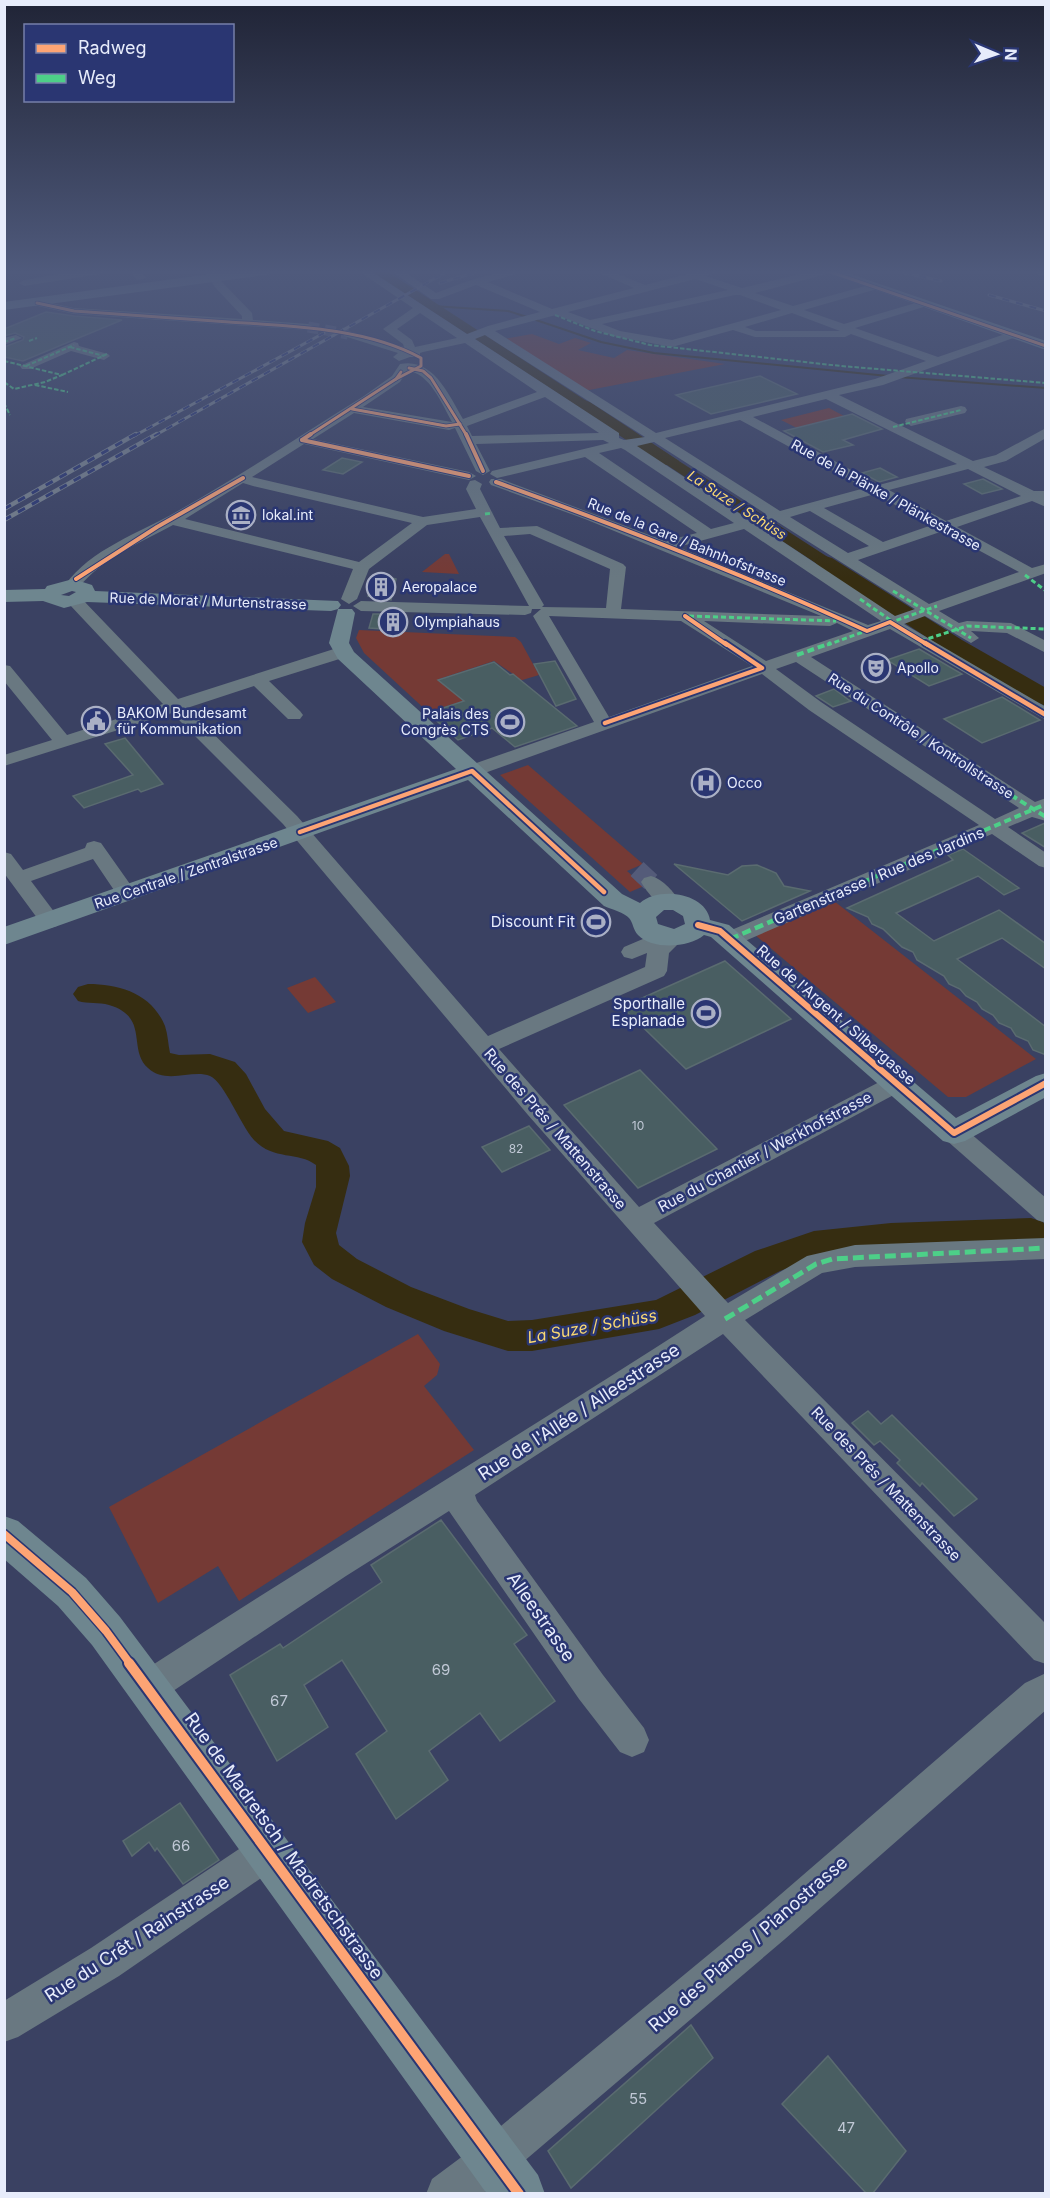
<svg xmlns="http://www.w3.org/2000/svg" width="1050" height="2198" font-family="Inter,sans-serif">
<rect width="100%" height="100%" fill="#3a4162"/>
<g fill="#753a35">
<path d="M532,334L559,344L575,338L591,343L578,350L614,358L627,350L725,364L584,391L504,339Z"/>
<path d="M829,408L844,416L799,429L781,420Z"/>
<path d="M445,554H449L459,574L422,572Z"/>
<path d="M359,630L515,637L521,642L539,675L519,681L513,674L494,661L439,679L463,701L428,712L364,653L356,638Z"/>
<path d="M528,765L643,864L627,871L644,886L630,892L500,775Z"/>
<path d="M834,901L1036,1059L966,1097H948L755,935Z"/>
<path d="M315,977L336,1002L308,1013L287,988Z"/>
<path d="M418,1334L440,1364L437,1375L424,1386L474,1450L239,1601L218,1566L158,1603L109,1507Z"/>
</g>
<g fill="#362d11">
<path d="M369,270H385L625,426L612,429Z"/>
<path d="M651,443L868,583L852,587L638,446Z"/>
<path d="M962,642L1045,690V706L947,647Z"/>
</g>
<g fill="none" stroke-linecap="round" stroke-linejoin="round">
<g stroke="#362d11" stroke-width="2">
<path d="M433,306L508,311L527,317"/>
<path d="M536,320L601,342L654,353L888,376"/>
<path d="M898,377L1046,388"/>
</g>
<g fill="#362d11" fill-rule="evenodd">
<path d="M584,400L590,402L679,461L676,465H664L578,408L576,405L578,402Z"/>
<path d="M825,556L832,558L962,640L1046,688V705L1038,703L946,650L818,566L815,562L818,558Z"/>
<path d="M88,984C120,984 152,994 165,1026C168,1035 168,1044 170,1053L179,1055L210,1054L235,1062L246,1074L265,1109L284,1131L328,1141L340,1148L349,1166L350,1176L336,1233L339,1245L357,1259L411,1287L469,1309L508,1321L532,1320L656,1300L755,1251L814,1231L891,1223L1031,1218L1043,1222L1046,1227L1043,1242L1031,1246L891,1251L814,1258L780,1271L695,1315L659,1329L532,1351H508L444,1331L386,1307L332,1279L314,1265L302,1242L305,1223L316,1187V1165C298,1151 274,1161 254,1140C240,1124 224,1082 210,1076C192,1069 166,1085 148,1068C127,1049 150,1017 109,1005C99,1002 88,1004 78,1001L73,994L78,987Z"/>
</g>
</g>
<g fill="#495e62" stroke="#5a6b70" stroke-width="1.5">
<path d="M46,312L74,316L122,320L23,361L4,357V347L23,340L24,337L15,333L4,336V329Z"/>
<path d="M760,376L797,394L711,414L676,395Z"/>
<path d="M852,414L882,429L843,440L853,445L823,452L784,431Z"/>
<path d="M342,458L362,462L343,474L323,470Z"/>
<path d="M880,468L897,477L879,482L862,473Z"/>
<path d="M983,479L1002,489L982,494L964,484Z"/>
<path d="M375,576H385L396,579L391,600L368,596Z"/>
<path d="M373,614H387L383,629L369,628Z"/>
<path d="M919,649L962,674L929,686L887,660Z"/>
<path d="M555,661L576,699L556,706L534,664Z"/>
<path d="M494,662L510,675L513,674L577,726L515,747L492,728L458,740L428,713L464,701L438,680Z"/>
<path d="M834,689L849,700L851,701L833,707L816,696Z"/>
<path d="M1002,697L1040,720L982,743L944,719Z"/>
<path d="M125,738L163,784L141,792L138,789L84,808L73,796L133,775L105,744Z"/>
<path d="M1046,823V848L1022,833L1045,823Z"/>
<path d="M963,849L1019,888L1004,895L978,876L896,913L934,941L999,910L1046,944V969L1002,938L957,959L1046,1027V1055L1033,1050L1028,1041L1016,1036L1011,1028L999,1023L993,1015L982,1009L977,1002L966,996L960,989L949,984L944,976L917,960L913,952L902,947L883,929L872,924L868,917L847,908L953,860L948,855Z"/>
<path d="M674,864L728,875L742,866L757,865L776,873L784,886L810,891L742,921Z"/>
<path d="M725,961L791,1019L686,1069L622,1007Z"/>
<path d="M640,1070L717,1149L638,1188L564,1105Z"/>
<path d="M529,1126L550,1150L502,1172L482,1147Z"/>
<path d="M868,1411L881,1424L892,1415L977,1499L954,1516L922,1483L920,1486L897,1463L900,1460L880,1441L874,1445L852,1423Z"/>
<path d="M441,1520L527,1635L514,1644L555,1701L500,1741L480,1713L429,1751L448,1780L396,1819L356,1754L387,1731L342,1660L304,1685L328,1727L277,1761L230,1675L280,1644L283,1648L382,1582L371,1565Z"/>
<path d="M180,1803L219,1860L183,1884L157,1848L155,1851L149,1842L132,1856L123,1841Z"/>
<path d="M691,2025L713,2058L571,2188L548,2151Z"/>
<path d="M828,2056L906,2151L873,2193H866L782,2104Z"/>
</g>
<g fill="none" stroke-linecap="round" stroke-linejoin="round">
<path stroke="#545b79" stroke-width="11" stroke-dasharray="11 6" stroke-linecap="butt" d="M308,327L348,334"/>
<path stroke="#545b79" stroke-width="19" stroke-dasharray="19 9" stroke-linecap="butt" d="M637,869L651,882"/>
<g fill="#697881" fill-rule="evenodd">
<path d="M84,270H111L106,273L24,286L19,283L24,280Z"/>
<path d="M129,270H140L146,278L137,280Z"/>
<path d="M205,270H215L222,282L252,313L253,320L308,324L314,327L308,330L74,314L33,305L32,303L37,300L74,308L242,319V316L214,286Z"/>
<path d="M357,270H369L467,334L488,326L540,312L476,285L439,299H431L390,270H402L436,293C467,281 497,270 530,270L488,282L552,309L634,288L593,270H608L645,285L703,270H722L706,276L742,288L816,270H831L830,273L755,293L793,306L869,285H877V289L804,310L844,324L919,302H927V306L855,328L938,357L1008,333H1016V337L883,385L839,395L973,461L996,455L1046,428V438L1006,461L984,467L1034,491H1045L1046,507L1032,501L957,527L1032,568L1046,564V573L939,611L959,623L967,621L1011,623L1046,641V653L1007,633L971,631L979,638L971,643L925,616L904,624L1046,707V720L890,629L811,657L1035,802L1046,798V821L1032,817L1008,827L1046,853V868L1039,866L992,834L738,944L730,946L722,944L719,939L722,934L979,825L809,710L762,674L479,775H465L463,771L465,767L594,722L533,616L541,609H532L531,613L525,615L361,611L353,606L361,601L529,606L480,517L427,525L369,569L357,599L349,604L341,599L353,569L173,525C141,542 102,559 78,588H68L65,585C91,549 139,533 176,512C240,476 301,435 364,396L392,376L400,364C433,357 449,395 463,419L537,392L465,343L423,352L420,353V357H410L399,361L393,357L398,353L344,336V332L348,331L404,347L403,344L383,329L413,308ZM695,279L728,290L590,320L568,312ZM735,295H740L781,310L672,340L620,331L602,324ZM420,313L457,338L415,347L412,340L397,329ZM792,313L840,331H756L745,327ZM556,315L613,336L672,347L733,330L755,337H845L851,334L926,361L875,379L656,433L495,331ZM485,335L645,437L624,440L619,438V433L475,339ZM407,371C429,372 442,404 452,422L363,407L400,382ZM545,397L599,433L472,436L467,426ZM826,399L957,464L879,485L753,417ZM354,413L449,430L455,428L476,471L483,475L490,471L476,444L603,440L609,443L492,471L490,474L497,478L585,457L697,533L665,541L501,479H491L489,482L491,485L585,519L821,616L621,609L626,567L623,564L537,526L500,528L480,489L482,484L475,480L470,481L466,489L476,509L423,517L252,477L304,444L469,480L476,476L469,472L313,439ZM740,420L865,488L780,511L665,438ZM654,442L766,514L748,519L637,446ZM621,448L625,450L734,523L711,529L599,453ZM968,469L1021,496L946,521L889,490ZM243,483L253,486L412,523L359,562L185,519ZM875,494L932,525L883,542L824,508ZM810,511L869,546L848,553L790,517ZM776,521L915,609L895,616L758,525ZM744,529L881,621L868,625L678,547ZM943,531L1019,572L929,604L858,560ZM530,534L610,569L606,608L542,607L544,605L504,536ZM549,616L681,621L752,666L609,717ZM704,621L830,626L837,623L853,631L766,661ZM796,662L1019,808L995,819L821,702L776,669Z"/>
<path d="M1031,270H1046V277L1032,272Z"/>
<path d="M16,335L22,338L4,345V338Z"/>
<path d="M74,342L78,343L79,346L108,354L110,356L104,360L71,351L30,369H22L20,366Z"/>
<path d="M961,406L965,407L967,410L965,413L911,426L905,422L906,419Z"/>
<path d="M75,596L81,598L178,699L337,648H349L351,652L349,656L269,681L300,711L303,715L300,719H288L254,686L187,708L297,816L488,1036L645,967L647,953L632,959L624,957L621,952L624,947L664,930L681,933L684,938L669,953L667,971L664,976L499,1049L639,1207L887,1078L895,1076L903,1078L907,1084L903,1090L654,1223L728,1303L807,1256L855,1245L1046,1238V1259L855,1267L822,1273L745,1320L1046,1624V1664L1034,1660L723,1334L475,1495L477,1501L603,1675L644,1728L649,1740L644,1752L632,1757L620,1752L579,1699L449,1511L346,1576L161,1699L149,1704L137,1699L132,1687L137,1675C325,1553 517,1437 705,1316L528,1115L283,824L172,713L4,766V755L52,740L4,681V665L10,666L67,735L163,704L69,604L67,601Z"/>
<path d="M94,841L101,843L137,894L134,899L127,900L120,899L93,859L31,881L61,921L57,926L50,928L43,926L4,873V852L11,854L23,870L85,848L87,843Z"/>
<path d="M651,876C663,879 674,892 680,902L677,907C661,911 649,895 641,882L644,878Z"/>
<path d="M954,1124L963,1127L1046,1198V1223L1037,1220L945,1139L942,1133L945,1127Z"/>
<path d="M1046,1673V1710L785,1939L509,2174L482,2194H426L432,2179L479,2144L759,1913L1025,1683Z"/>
<path d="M267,1834L280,1839L285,1852L280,1865L119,1976L18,2037L4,2042V2001L91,1948L254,1839Z"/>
</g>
<g fill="#6e868f" fill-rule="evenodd">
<path d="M240,270H278L272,274L4,310V302Z"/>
<path d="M819,270H839L1046,341V350Z"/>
<path d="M73,579L92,585L95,591L338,601L341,605L338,609H352L355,613L349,643L354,652L622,894L640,903C659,886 706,893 710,920L729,925L956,1118L1036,1076L1046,1073V1097L965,1141L954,1144L943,1141L711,937L704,935C689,948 652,950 638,935C633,930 633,922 629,918C625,913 611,909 604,906L468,780L4,945V927L456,769L338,659L329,643L338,609L331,611L87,602L64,608L43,601L4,602V590L45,589L47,586ZM72,591L76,592L69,596L61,595ZM664,910H673L683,916L685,924L674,929L658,924L656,917Z"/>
<path d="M4,1516L18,1521L86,1578L120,1617L538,2175L545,2194H487L92,1645L58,1606L4,1559Z"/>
</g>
<g stroke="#78828d" stroke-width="3">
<g id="rail-far1">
<path d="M892,270L941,281"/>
<path d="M440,283L483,270"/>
<path d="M989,295L1046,311"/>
<path d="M134,436L324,333"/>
<path d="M154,436L450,270"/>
</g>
</g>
<g stroke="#78828d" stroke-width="4.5">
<g id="rail">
<path d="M4,509L136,434"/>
<path d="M4,520L157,434"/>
</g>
</g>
<use href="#rail-far1" stroke="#2a3672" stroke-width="2" stroke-dasharray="7" stroke-linecap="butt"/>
<use href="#rail" stroke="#2a3672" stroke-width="3" stroke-dasharray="8" stroke-linecap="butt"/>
<g stroke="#4dcf88" stroke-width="2" stroke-dasharray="4.5 2" stroke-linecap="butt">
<path d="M1036,270L1046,274"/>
<path d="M555,315L595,331L650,345L841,366L1046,383"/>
<path d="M29,341L37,338"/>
<path d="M4,342L16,338"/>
<path d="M70,347L104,356"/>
<path d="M4,361L62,375L45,382L14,389L4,382"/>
<path d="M26,366L74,345"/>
<path d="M62,375L107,354"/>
<path d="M35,385L68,392"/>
<path d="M4,403L10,415"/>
<path d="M893,427L961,410"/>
</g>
<g stroke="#4dcf88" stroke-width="3" stroke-dasharray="5 3" stroke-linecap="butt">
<path d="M485,514L493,513"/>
<path d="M1025,575L1046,591"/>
<path d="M893,591L971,638"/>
<path d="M860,599L893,622"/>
<path d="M689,616L836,621"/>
<path d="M889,623L937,606"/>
<path d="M921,641L967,626L1046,629"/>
<path d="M827,645L866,631"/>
</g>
<g stroke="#4dcf88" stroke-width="4" stroke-dasharray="7 4" stroke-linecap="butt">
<path d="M797,655L831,643"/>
<path d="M1011,795L1046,817"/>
<path d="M802,908L1046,804"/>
</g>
<path stroke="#4dcf88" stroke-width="4.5" stroke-dasharray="9 4.5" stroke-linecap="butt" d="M730,939L805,907"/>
<path stroke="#4dcf88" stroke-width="5" stroke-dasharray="11 5" stroke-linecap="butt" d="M725,1319L816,1264L832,1259L1046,1248"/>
<g stroke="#2a3672" stroke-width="4.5">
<g id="cycleway-far5">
<path d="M825,270L1046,346"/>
<path d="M37,303L74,311C126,315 177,318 229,322C291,326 366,328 421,358V366L396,379"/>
<path d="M409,368L423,371L431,378L467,436"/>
<path d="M352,409L446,426L460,424"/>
<path d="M308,436L396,379L401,372"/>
</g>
</g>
<g stroke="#2a3672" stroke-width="6">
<g id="cycleway-far4">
<path d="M466,434L483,471"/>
<path d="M302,440L469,476"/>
<path d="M302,440L311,434"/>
<path d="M496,482C621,527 746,575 867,631L890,622L928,645"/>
<path d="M76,579L157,527L243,478"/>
<path d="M685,616L727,645"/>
</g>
</g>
<g stroke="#2a3672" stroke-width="8">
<g id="cycleway-far3">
<path d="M925,643L1046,715"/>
<path d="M605,723L762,668L725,643"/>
<path d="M300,832L472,771L604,892"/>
</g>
</g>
<g stroke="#2a3672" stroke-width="10">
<path id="cycleway-far2" d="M698,925L720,931L954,1133L1046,1083"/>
</g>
<g stroke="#2a3672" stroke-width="11">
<path id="cycleway-far1" d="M4,1534L72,1592L106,1631L131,1665"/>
</g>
<g stroke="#2a3672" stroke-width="14">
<path id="cycleway" d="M129,1663L519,2194"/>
</g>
<use href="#cycleway-far5" stroke="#fda474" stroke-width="3"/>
<use href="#cycleway-far4" stroke="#fda474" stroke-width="4"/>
<use href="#cycleway-far3" stroke="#fda474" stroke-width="4.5"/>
<use href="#cycleway-far2" stroke="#fda474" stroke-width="6"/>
<use href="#cycleway-far1" stroke="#fda474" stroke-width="8"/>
<use href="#cycleway" stroke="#fda474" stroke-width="10"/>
</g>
<linearGradient id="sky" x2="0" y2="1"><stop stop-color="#202436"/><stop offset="0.47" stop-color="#4f5a7c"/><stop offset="1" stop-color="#4f5a7c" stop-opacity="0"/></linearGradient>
<rect width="1050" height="578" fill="url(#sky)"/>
<defs>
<g id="museum-ring" transform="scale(1.5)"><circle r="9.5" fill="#2a3672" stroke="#aab0c5" stroke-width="1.5"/><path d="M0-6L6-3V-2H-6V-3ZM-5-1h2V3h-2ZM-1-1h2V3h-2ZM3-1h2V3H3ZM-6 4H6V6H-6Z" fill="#aab0c5"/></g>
<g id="building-ring" transform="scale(1.5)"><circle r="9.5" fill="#2a3672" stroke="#aab0c5" stroke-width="1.5"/><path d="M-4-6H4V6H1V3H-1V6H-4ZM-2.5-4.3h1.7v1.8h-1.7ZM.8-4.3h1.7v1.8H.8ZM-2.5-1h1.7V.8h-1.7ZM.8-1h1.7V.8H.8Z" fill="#aab0c5"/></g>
<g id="theatre-ring" transform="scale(1.5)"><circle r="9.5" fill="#2a3672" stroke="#aab0c5" stroke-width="1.5"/><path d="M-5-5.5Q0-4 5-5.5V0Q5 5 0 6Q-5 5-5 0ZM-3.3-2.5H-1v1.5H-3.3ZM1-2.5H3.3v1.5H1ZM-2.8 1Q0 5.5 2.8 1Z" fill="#aab0c5"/></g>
<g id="civic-ring" transform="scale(1.5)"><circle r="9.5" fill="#2a3672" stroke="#aab0c5" stroke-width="1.5"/><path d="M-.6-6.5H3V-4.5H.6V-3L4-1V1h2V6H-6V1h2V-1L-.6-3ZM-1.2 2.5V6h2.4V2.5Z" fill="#aab0c5"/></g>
<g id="stadium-ring" transform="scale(1.5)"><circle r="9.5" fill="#2a3672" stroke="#aab0c5" stroke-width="1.5"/><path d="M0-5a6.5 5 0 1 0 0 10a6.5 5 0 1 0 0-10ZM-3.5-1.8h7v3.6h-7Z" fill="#aab0c5"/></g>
<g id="hospital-ring" transform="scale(1.5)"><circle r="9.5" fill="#2a3672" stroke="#aab0c5" stroke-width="1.5"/><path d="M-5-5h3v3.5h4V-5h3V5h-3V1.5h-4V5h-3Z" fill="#aab0c5"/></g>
</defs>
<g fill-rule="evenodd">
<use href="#museum-ring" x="241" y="515"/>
<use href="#building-ring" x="381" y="587"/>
<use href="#building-ring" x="393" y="622"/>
<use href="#theatre-ring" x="876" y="668"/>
<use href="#civic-ring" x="96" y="721"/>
<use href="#stadium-ring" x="510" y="722"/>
<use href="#hospital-ring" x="706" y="783"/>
<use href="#stadium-ring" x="596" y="922"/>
<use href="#stadium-ring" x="706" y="1013"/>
</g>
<g text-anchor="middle" stroke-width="5" stroke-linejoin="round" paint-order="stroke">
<g font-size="12" fill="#c0c8d5">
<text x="638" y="1130">10</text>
<text x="516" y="1153">82</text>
</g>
<g font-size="14" fill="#e7ecfb" stroke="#2a3672">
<text transform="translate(886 495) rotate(29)" y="5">Rue de la Plänke / Plänkestrasse</text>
<text transform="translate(687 542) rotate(22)" y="5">Rue de la Gare / Bahnhofstrasse</text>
<text transform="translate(208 601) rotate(2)" y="5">Rue de Morat / Murtenstrasse</text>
<text transform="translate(921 736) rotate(33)" y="5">Rue du Contrôle / Kontrollstrasse</text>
<text transform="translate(186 873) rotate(-19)" y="5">Rue Centrale / Zentralstrasse</text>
</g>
<g font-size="14" font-style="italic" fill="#fad872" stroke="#2a3672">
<text transform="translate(737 505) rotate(33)" y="5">La Suze / Schüss</text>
</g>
<g font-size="14" fill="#e7ecfb" stroke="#2a3672" text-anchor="start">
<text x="262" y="520">lokal.int</text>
<text x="402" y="592">Aeropalace</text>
<text x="414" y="627">Olympiahaus</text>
<text x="897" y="673">Apollo</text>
<text x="117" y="718">BAKOM Bundesamt<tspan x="117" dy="16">für Kommunikation</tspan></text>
<text x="489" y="719" text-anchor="end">Palais des<tspan x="489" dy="16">Congrès CTS</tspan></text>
<text x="727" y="788">Occo</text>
</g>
<g font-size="15" fill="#e7ecfb" stroke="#2a3672">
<text transform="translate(879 876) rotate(-23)" y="5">Gartenstrasse / Rue des Jardins</text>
<text transform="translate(836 1015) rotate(41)" y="5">Rue de l'Argent / Silbergasse</text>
<text transform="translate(555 1129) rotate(49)" y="5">Rue des Prés / Mattenstrasse</text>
<text transform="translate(765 1152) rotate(-28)" y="5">Rue du Chantier / Werkhofstrasse</text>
<text transform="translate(886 1484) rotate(46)" y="5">Rue des Prés / Mattenstrasse</text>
</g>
<g font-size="15" fill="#e7ecfb" stroke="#2a3672" text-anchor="end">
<text x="575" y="927">Discount Fit</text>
<text x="685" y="1009">Sporthalle<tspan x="685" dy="17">Esplanade</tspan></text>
</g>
<g font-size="15" fill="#c0c8d5">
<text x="441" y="1675">69</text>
<text x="279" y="1706">67</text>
<text x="181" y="1851">66</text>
<text x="638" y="2104">55</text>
<text x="846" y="2133">47</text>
</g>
<g font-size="16" font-style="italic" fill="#fad872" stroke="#2a3672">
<text transform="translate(592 1326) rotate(-10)" y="6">La Suze / Schüss</text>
</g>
<g font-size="18" fill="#e7ecfb" stroke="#2a3672">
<text transform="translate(579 1412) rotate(-33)" y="6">Rue de l'Allée / Alleestrasse</text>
<text transform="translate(541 1617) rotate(55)" y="6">Alleestrasse</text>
<text transform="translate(284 1846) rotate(54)" y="6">Rue de Madretsch / Madretschstrasse</text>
<text transform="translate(137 1939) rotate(-33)" y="6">Rue du Crêt / Rainstrasse</text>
<text transform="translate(748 1944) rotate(-41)" y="6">Rue des Pianos / Pianostrasse</text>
</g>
</g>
<rect width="1050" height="2198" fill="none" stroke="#e7ecfb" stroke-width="12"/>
<rect x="24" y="24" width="210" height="78" fill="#2a3672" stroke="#767fa9" stroke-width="1.5"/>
<rect x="36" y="44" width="30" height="9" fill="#fda474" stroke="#767fa9" stroke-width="1.5"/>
<text x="78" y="54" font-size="18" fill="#e7ecfb">Radweg</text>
<rect x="36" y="74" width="30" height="9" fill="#4dcf88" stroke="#767fa9" stroke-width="1.5"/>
<text x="78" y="84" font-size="18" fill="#e7ecfb">Weg</text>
<g transform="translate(996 54) rotate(92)" stroke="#2a3672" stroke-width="4.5" paint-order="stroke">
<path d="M0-4.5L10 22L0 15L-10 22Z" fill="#e7ecfb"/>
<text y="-9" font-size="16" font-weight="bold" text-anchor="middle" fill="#e7ecfb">N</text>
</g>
</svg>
